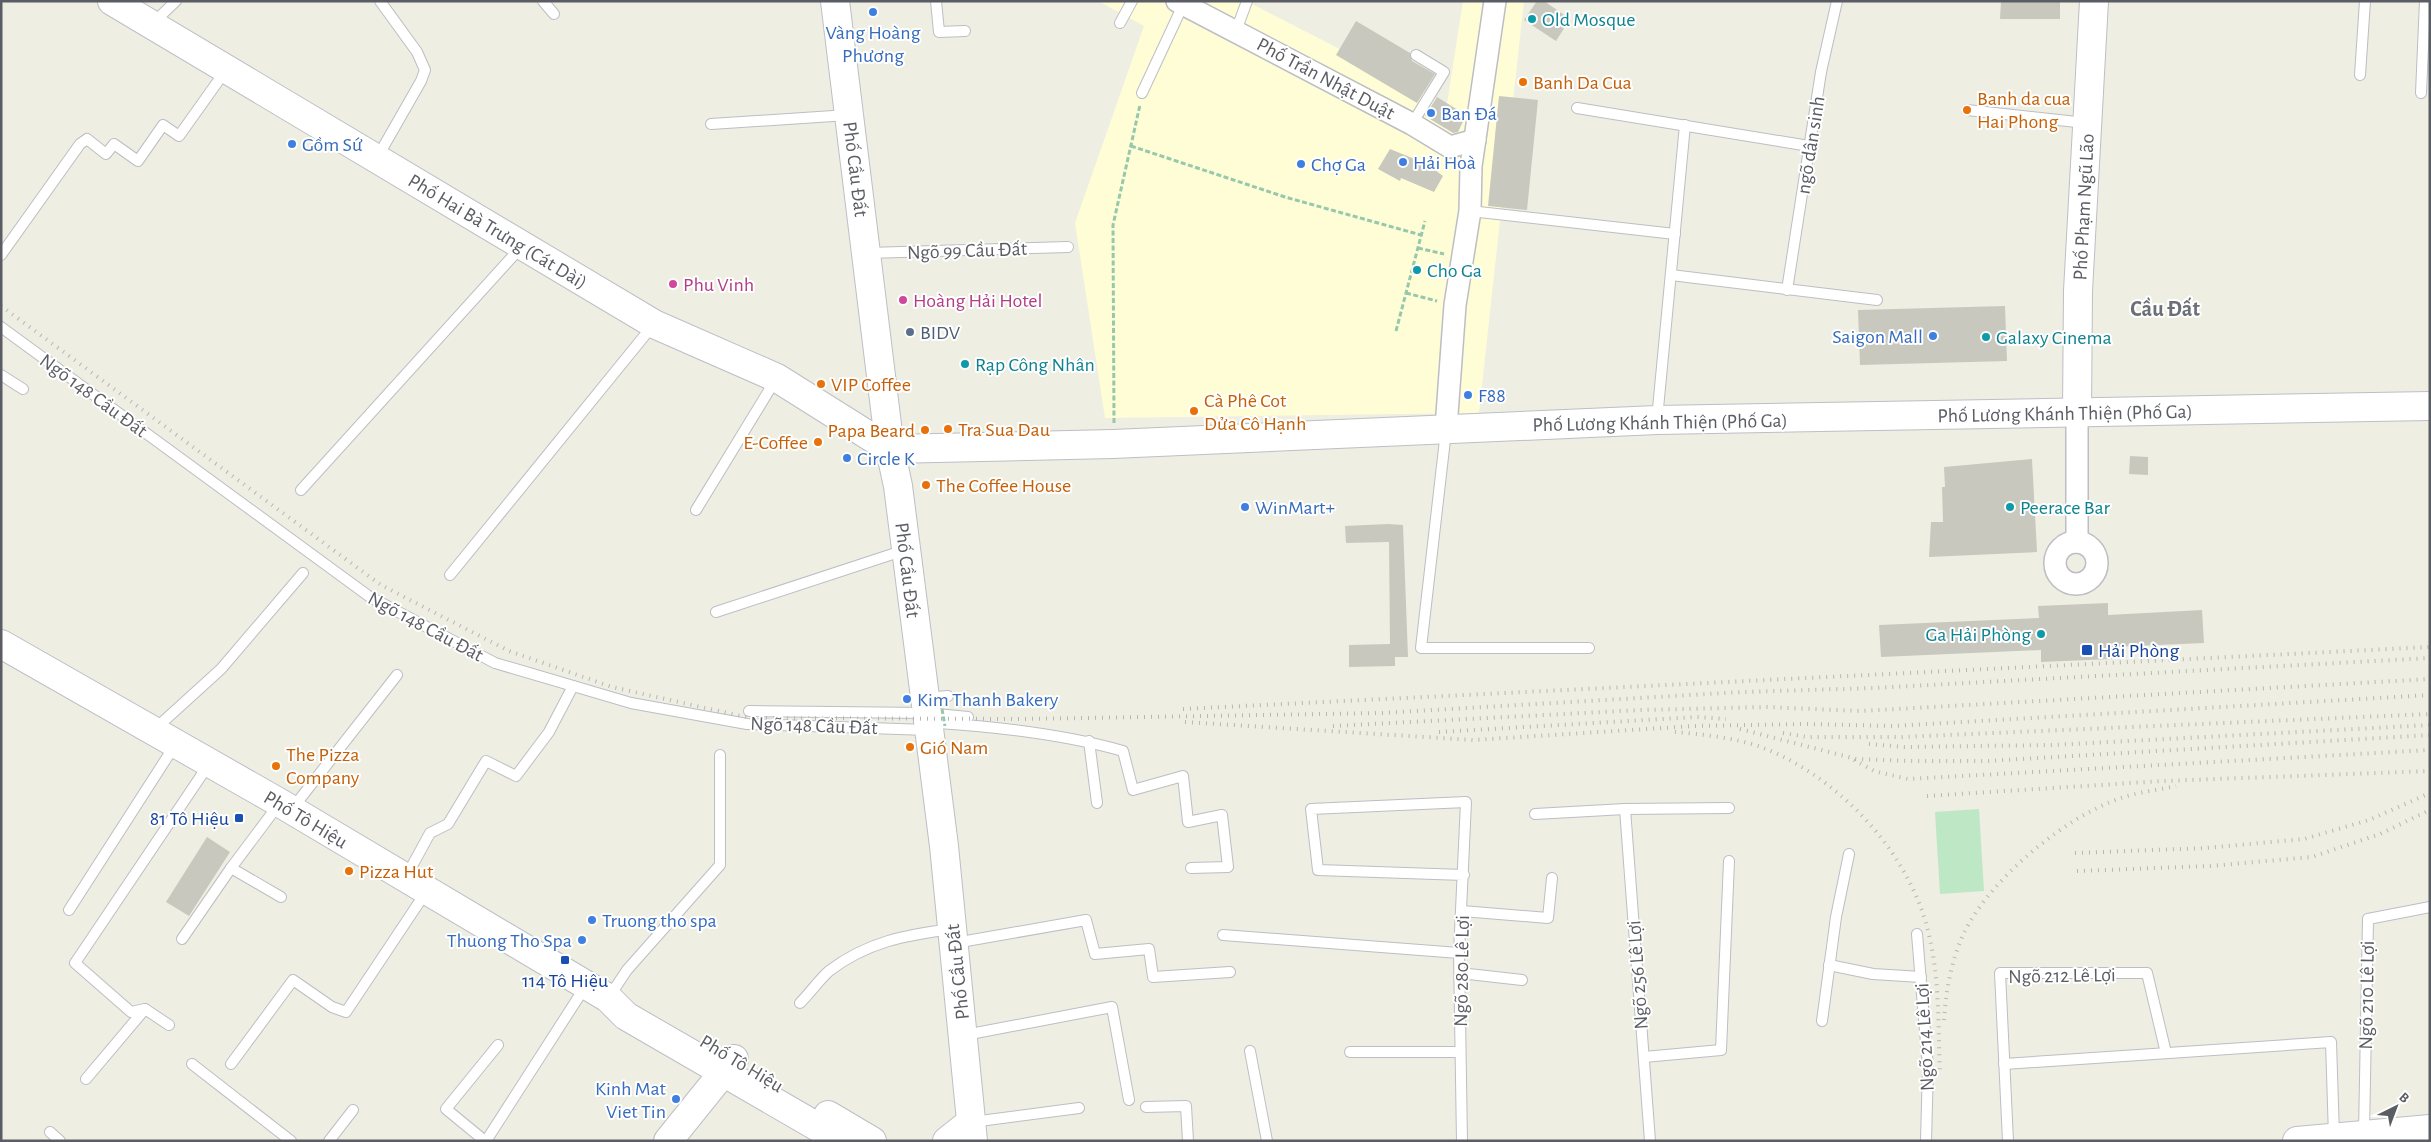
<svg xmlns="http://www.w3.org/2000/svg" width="2431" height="1142" font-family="'Alegreya Sans',sans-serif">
<rect width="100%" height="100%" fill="#eeeee2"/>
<path fill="#fffdd6" d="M1098,1H1246L1447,104L1463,1H1524L1479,413L1105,418L1075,223L1144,26Z"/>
<path fill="#bde7c5" d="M1979,809L1984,891L1940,894L1935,812Z"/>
<g fill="#c9c8bf">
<path d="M1537,1H1544L1570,19L1556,41L1524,20Z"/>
<path d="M2001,1H2060V19H2000Z"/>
<path d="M1356,21L1410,53L1412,61L1435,74L1417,103L1336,55Z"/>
<path d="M1499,96L1538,100L1527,210L1488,206Z"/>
<path d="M1437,97L1466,115L1458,132L1453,133L1425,116Z"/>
<path d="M1390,149L1427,164L1443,176L1434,192L1401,178L1400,181L1378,169Z"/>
<path d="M2005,306L2007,361L1860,365L1858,310Z"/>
<path d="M2130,456L2148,457V475L2129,474Z"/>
<path d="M2032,459L2037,552L1929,557L1931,522H1943L1942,487H1945L1944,467Z"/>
<path d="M1388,524L1403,525L1408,657H1395V666L1349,667V645L1390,644L1389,542L1346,543L1345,526Z"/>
<path d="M2108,603V615L2202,610L2204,643L2112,647V659L2041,662V650L1881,657L1879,625L2039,618L2038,606Z"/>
<path d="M207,837L230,852L189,916L166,902Z"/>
</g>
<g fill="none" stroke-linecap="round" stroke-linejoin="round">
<g stroke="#bdbec4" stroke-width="12">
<g id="lane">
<path d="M543,1L554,14"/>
<path d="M936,1L939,32L965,31"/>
<path d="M1120,23L1132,1"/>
<path d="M152,24L176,1"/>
<path d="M1236,31L1247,1"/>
<path d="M2360,75L2365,1"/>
<path d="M1142,93L1183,5"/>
<path d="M2421,93L2425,1"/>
<path d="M1577,108L1809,146"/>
<path d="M1967,110L2086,123"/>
<path d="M711,124L848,115"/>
<path d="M1412,124L1444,72L1416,55"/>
<path d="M377,158L421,81L425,70L417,52L380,1"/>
<path d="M1470,211L1675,234"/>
<path d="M868,253L1068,247"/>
<path d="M1,255L80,144L87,139L106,154L114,144L138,161L163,125L179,136L226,70"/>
<path d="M1671,275L1877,300"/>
<path d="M1787,290L1821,72L1837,1"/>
<path d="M1,327L370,597L495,663L631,703L747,724L929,730L938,723C1000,727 1063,734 1123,751L1133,790L1183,776L1188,822L1222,815L1228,867L1191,868"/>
<path d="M1,375L23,389"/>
<path d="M1657,419L1685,125"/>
<path d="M1446,431L1421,648H1589"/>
<path d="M301,490L522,246"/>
<path d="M696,510L776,379"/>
<path d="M450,575L654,324"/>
<path d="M716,612L905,550"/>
<path d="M925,698L948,696"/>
<path d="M749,711L926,713L968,717"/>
<path d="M155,729L221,669L303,573"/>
<path d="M1089,741L1097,803"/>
<path d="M292,809L397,675"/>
<path d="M1625,809L1650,1141"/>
<path d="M1535,814L1625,809L1729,808"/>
<path d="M231,868L281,897"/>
<path d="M406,877L430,833L448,824L486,761L516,776L549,732L573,686"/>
<path d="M69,910L175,745"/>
<path d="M1462,911L1548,918L1552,878"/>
<path d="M1917,934L1928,1067L1926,1141"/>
<path d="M1223,935L1459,953"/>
<path d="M182,939L231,868L279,804"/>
<path d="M955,943L1086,920L1095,954L1149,949L1153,977L1230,972"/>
<path d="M1829,965L1873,974L1921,977"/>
<path d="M1460,973L1522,980"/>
<path d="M609,997L627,970L720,865V755"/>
<path d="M800,1003C810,993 819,980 829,971C867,942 905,935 952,929"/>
<path d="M1822,1021L1836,917L1849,854"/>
<path d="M169,1025L145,1009L131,1012L75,963L209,764"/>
<path d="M965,1035L1112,1007L1129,1100"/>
<path d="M1250,1051L1267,1141"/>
<path d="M1350,1052H1460"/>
<path d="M1644,1057L1721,1050L1729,861"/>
<path d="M192,1064L291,1141"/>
<path d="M231,1064L293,980L332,1007L346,1012L426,892"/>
<path d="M2004,1064L2331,1042L2334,1136"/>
<path d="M86,1079L145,1009"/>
<path d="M1146,1107L1186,1106L1188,1141"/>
<path d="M972,1122L1079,1108"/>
<path d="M50,1132L60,1141"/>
<path d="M2364,1133L2368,919L2430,907"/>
<path d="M329,1141L353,1110"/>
<path d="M485,1141L446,1109L498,1045"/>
<path d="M486,1141L585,987"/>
<path d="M1462,1141L1459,953L1466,802L1311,809L1318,870L1464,875"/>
<path d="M2008,1141L2000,973H2147L2166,1053"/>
</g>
</g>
<g stroke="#bdbec4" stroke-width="24">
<g id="street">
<path d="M1177,1L1412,124L1450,147L1475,140"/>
<path d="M2077,413V542"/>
<path d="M1446,428L1455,305L1470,211L1471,166L1495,1"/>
<circle cx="2076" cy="563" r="21"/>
</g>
</g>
<g stroke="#bdbfc6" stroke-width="30">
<g id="secondary">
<path d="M112,1L654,324L777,378L890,449"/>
<path d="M835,1L890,449L898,486L944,846L973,1141"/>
<path d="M2077,413L2078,291L2094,1"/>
<path d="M890,449L1113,444L1657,420L2430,406"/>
<path d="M1,644L280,803L608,998L626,1016L842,1141"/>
<path d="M828,1115L872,1141"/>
<path d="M668,1141L734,1059"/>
<path d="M947,1141L971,1122"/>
<path d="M2297,1141L2430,1129"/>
</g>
</g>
<g stroke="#96c8ad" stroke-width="3" stroke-dasharray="5 2.5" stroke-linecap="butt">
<path d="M1131,146L1285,197L1421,235"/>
<path d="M1418,248L1444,254"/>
<path d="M1406,293L1437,301"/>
<path d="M1396,331L1425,221"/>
<path d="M1114,423L1113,225L1140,105"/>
</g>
<use href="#lane" stroke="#fff" stroke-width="10"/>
<use href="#street" stroke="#fff" stroke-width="21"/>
<use href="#secondary" stroke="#fff" stroke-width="28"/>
<g stroke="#b6b6b7" stroke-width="4" stroke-dasharray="1 6" stroke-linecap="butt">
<path d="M1,306L381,585L509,651L612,687L750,718L1023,719L1381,713L1742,692L1874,688L2430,658"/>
<path d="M1183,709L2430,647"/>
<path d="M1185,722L1473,740L1694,726L1806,724L1893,726L2430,695"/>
<path d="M1333,726L1641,710L1766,707L1861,711L2430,679"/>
<path d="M1740,729L1856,759L1910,761H1987L2430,735"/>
<path d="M1439,732L1697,717L1726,719"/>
<path d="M1675,732C1701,734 1736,738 1761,747C1838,776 1909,852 1928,931C1940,978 1938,1027 1940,1075"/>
<path d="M1783,733L1807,737H1902L2430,714"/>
<path d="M1869,744L1904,747L2053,745L2430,725"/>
<path d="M1854,760L1874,771L1908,779L2430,750"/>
<path d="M1927,796L2163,781L2430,771"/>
<path d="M2075,853L2206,848L2304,839L2369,820L2430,793"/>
<path d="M2077,871L2210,866L2312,857L2380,834L2430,810"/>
<path d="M1944,1020C1946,991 1951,962 1963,935C1988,881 2064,817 2121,798C2138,792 2158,790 2176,786"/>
</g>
<path stroke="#96c8ad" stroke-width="3" stroke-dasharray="5 2.5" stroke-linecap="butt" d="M942,709L945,726"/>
</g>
<g fill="#3f7fe0" stroke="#fff" stroke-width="2">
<circle cx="873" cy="12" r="5"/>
<circle cx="1431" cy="113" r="5"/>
<circle cx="292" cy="144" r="5"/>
<circle cx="1403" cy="162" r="5"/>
<circle cx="1301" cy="164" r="5"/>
<circle cx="1933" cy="336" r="5"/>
<circle cx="1468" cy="395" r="5"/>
<circle cx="847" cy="458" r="5"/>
<circle cx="1245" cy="507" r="5"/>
<circle cx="907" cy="699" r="5"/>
<circle cx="592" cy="920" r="5"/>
<circle cx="582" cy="940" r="5"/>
<circle cx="676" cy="1099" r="5"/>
</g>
<g fill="#0f9aa8" stroke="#fff" stroke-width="2">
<circle cx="1532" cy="19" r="5"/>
<circle cx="1417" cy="270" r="5"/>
<circle cx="1986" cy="337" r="5"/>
<circle cx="965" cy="364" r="5"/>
<circle cx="2010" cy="507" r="5"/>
<circle cx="2041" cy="634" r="5"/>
</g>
<g fill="#e8710a" stroke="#fff" stroke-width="2">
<circle cx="1523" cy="82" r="5"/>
<circle cx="1967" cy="110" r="5"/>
<circle cx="821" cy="384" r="5"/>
<circle cx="1194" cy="411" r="5"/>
<circle cx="948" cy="429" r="5"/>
<circle cx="925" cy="430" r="5"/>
<circle cx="818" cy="442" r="5"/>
<circle cx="926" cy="485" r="5"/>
<circle cx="910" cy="747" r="5"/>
<circle cx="276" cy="766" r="5"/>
<circle cx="349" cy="871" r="5"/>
</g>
<g fill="#d1479c" stroke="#fff" stroke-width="2">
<circle cx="673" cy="284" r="5"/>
<circle cx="903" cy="300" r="5"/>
</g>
<circle fill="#5c6f8a" stroke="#fff" stroke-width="2" cx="910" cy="332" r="5"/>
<g fill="#1a4fb4" stroke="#fff" stroke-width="2">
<rect x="2081" y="644" width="12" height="12" rx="2.5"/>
<rect x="234" y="813" width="10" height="10" rx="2.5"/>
<rect x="560" y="955" width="10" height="10" rx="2.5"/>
</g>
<g text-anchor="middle" stroke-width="4" stroke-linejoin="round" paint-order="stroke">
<g font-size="20" fill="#0d838f" stroke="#fff" text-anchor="start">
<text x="1542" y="26">Old Mosque</text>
<text x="1427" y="277">Cho Ga</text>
<text x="1996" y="344">Galaxy Cinema</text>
<text x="975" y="371">Rạp Công Nhân</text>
<text x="2020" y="514">Peerace Bar</text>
<text x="2031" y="641" text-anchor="end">Ga Hải Phòng</text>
</g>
<g font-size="20" fill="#366cbe" stroke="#fff" text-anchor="start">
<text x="873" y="39" text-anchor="middle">Vàng Hoàng<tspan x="873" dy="23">Phương</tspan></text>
<text x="1441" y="120">Ban Đá</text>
<text x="302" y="151">Gồm Sứ</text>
<text x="1413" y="169">Hải Hoà</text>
<text x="1311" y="171">Chợ Ga</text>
<text x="1923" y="343" text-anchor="end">Saigon Mall</text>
<text x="1478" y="402">F88</text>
<text x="857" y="465">Circle K</text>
<text x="1255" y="514">WinMart+</text>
<text x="917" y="706">Kim Thanh Bakery</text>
<text x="602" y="927">Truong tho spa</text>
<text x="572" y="947" text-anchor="end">Thuong Tho Spa</text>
<text x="666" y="1095" text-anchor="end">Kinh Mat<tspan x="666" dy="23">Viet Tin</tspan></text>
</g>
<g font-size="20" fill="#5b5d64" stroke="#fff">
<text transform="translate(1326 78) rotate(28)" y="7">Phố Trần Nhật Duật</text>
<text transform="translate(1810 145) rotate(-81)" y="7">ngõ dân sinh</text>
<text transform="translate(856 169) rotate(83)" y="7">Phố Cầu Đất</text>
<text transform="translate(2083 207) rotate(-87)" y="7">Phố Phạm Ngũ Lão</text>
<text transform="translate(498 231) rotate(31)" y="7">Phố Hai Bà Trưng (Cát Dài)</text>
<text transform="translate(967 250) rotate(-2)" y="7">Ngõ 99 Cầu Đất</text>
<text transform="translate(94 395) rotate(36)" y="7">Ngõ 148 Cầu Đất</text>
<text transform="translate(2065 413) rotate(-1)" y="7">Phố Lương Khánh Thiện (Phố Ga)</text>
<text transform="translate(1660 422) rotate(-1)" y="7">Phố Lương Khánh Thiện (Phố Ga)</text>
<text transform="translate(908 570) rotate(83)" y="7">Phố Cầu Đất</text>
<text transform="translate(426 626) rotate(28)" y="7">Ngõ 148 Cầu Đất</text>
<text transform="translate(814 725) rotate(2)" y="7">Ngõ 148 Cầu Đất</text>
<text transform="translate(306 819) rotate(31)" y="7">Phố Tô Hiệu</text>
<text transform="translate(1461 971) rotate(-89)" y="7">Ngõ 280 Lê Lợi</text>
<text transform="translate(957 972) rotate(-96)" y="7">Phố Cầu Đất</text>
<text transform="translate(1637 975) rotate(-94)" y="7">Ngõ 256 Lê Lợi</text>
<text transform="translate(2062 975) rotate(-1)" y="7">Ngõ 212 Lê Lợi</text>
<text transform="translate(2366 995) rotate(-89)" y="7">Ngõ 210 Lê Lợi</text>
<text transform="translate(1924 1037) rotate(-93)" y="7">Ngõ 214 Lê Lợi</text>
<text transform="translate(742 1063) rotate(31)" y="7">Phố Tô Hiệu</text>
</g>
<g font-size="20" fill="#c56008" stroke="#fff" text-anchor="start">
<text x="1533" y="89">Banh Da Cua</text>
<text x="1977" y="105">Banh da cua<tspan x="1977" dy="23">Hai Phong</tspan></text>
<text x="831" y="391">VIP Coffee</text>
<text x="1204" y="407">Cà Phê Cot<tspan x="1204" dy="23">Dửa Cô Hạnh</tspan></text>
<text x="958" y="436">Tra Sua Dau</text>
<text x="915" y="437" text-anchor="end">Papa Beard</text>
<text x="808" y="449" text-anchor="end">E-Coffee</text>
<text x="936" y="492">The Coffee House</text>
<text x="920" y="754">Gió Nam</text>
<text x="286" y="761">The Pizza<tspan x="286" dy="23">Company</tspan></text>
<text x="359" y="878">Pizza Hut</text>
</g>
<g font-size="20" fill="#b23c85" stroke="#fff" text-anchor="start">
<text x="683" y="291">Phu Vinh</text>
<text x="913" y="307">Hoàng Hải Hotel</text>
</g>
<g font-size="20" fill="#4e5e75" stroke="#fff" text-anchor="start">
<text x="920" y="339">BIDV</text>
</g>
<g font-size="20" fill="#164399" stroke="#fff" text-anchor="start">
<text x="2098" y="657">Hải Phòng</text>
<text x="229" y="825" text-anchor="end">81 Tô Hiệu</text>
<text x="565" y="987" text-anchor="middle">114 Tô Hiệu</text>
</g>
<g font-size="22" font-weight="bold" fill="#6b6f76" stroke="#fff">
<text x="2165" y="316">Cầu Đất</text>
</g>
</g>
<rect width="2431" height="1142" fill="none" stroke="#5b5d64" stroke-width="5"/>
<g transform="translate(2396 1107) rotate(42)" stroke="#ffffff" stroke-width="4" paint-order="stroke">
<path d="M0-4L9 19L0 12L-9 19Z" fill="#5b5d64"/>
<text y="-8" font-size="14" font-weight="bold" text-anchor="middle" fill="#5b5d64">B</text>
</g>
</svg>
